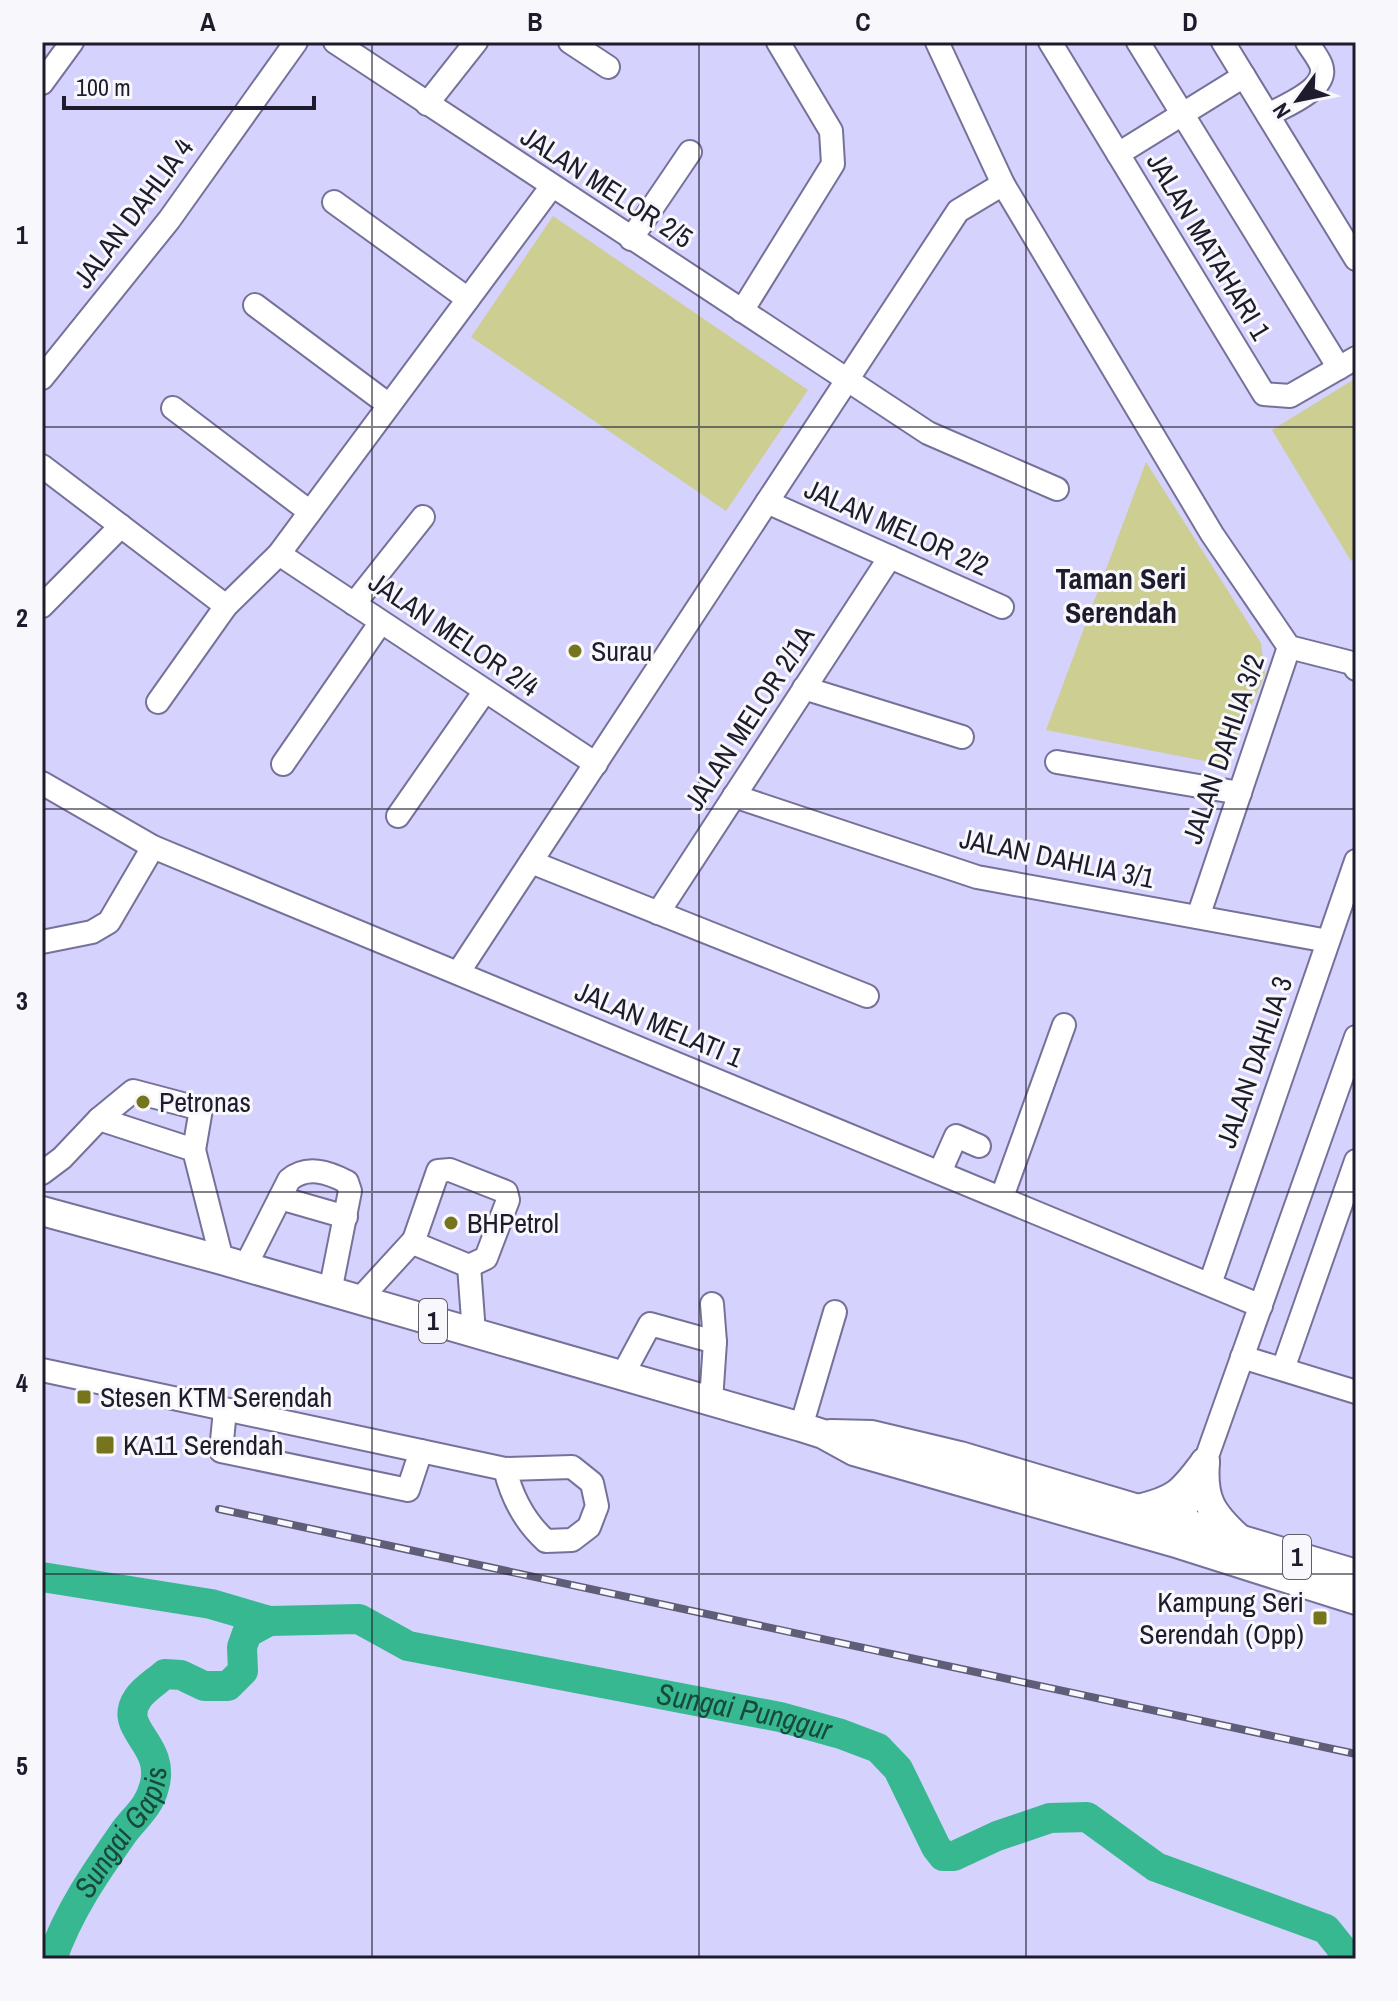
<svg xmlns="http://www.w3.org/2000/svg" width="1398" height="2001" font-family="'Archivo Narrow',sans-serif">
<rect width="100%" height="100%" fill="#d5d2fe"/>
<g fill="#cdce92">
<path d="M553,216L808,390L726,511L471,337Z"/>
<path d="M1356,378V558L1351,561L1272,430Z"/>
<path d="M1146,462L1261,643L1265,675L1225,765L1046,730Z"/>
</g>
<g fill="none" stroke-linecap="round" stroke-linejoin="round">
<g stroke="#38b891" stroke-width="30">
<path id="s1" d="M42,1577L211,1604L269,1621L359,1619L408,1646L780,1717L841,1734L878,1748L898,1769L936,1847L943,1856H954L997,1836L1050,1818L1087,1817L1156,1867L1326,1929L1350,1959"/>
<path id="s2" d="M52,1959C68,1912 96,1872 124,1832C136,1816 149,1807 154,1787C167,1743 116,1730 138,1698C144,1689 157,1681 165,1674L181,1675L204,1686H228L243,1671L242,1647L247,1633L269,1621"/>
</g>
<g stroke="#757199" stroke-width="26">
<g id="minor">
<path d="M335,42L928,433L1057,489"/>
<path d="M570,42L608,67"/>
<path d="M937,42L1003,184L1212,534L1289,647L1352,663L1356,669"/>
<path d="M1050,42L1264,394L1290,396L1356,358"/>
<path d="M1138,42L1339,368"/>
<path d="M1223,42L1356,259"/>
<path d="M42,83L72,42"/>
<path d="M427,104L476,42"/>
<path d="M1268,115C1284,106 1330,89 1321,65C1318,57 1311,49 1307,42"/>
<path d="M1118,154L1244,76"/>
<path d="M334,202L468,299"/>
<path d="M631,239L690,152"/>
<path d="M255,305L389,405"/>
<path d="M742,311L833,164L831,131L778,42"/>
<path d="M42,378L169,220L296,42"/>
<path d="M173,408L310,512"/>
<path d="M42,466L226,606"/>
<path d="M767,502L1002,607"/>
<path d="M279,554L596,764"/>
<path d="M354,604L423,517"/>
<path d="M42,606L121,526"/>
<path d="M804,688L962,737"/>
<path d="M158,702L226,606L279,554L552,186"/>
<path d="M1057,762L1240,793"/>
<path d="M283,764L381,622"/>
<path d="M42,783L153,847L1261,1306"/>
<path d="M734,796L977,877L1328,941"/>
<path d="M398,816L485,691"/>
<path d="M531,862L867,996"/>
<path d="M658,913L890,557"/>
<path d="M1198,917L1289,647"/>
<path d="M42,942L92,932L109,922L153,847"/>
<path d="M458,973L958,211L1003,184"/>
<path d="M99,1119L133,1091L201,1109L194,1150"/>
<path d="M450,1170L506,1192L508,1200L486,1258L469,1266L418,1245L414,1240L438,1171Z"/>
<path d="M940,1172L956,1136L979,1146"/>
<path d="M42,1173L62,1158L99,1119L194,1150L222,1260"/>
<path d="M1002,1197L1064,1025"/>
<path d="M280,1198L346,1217"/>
<path d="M469,1266L474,1333"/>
<path d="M245,1267L289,1180C307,1165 328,1172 347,1182L350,1191L330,1292"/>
<path d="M1210,1284L1356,861"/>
<path d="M359,1300L414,1240"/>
<path d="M1242,1357L1356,1392"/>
<path d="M1283,1369L1356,1161"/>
<path d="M42,1370L505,1469L572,1467L592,1483L597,1506L589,1527L572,1540L546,1541C525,1522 512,1498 505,1469"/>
<path d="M622,1376L650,1324L715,1342"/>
<path d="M711,1401L715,1342L712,1304"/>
<path d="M225,1410L221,1451L408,1490L421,1451"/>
<path d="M801,1427L835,1312"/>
<path d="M1176,1534L1205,1462L1356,1037"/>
</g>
</g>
<g stroke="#757199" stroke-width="32">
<g id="major">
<path d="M42,1211L222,1260L801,1427L823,1434L854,1451L1173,1542L1356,1600"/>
<path d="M831,1434L872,1435L960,1456L1356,1574"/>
<path d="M1205,1462C1202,1499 1211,1513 1237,1537"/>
<path d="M1138,1509C1176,1500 1182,1493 1205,1462"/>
</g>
</g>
<use href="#minor" stroke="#fff" stroke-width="22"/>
<use href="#major" stroke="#fff" stroke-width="28"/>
<g stroke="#5f5d77" stroke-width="8">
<path id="rail" d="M219,1509L1356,1754"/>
</g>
<use href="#rail" stroke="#f8f8fc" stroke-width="5" stroke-dasharray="15" stroke-linecap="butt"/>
</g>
<path fill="none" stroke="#1e1c2c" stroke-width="2" stroke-opacity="0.55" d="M372,42V1959M699,42V1959M1026,42V1959M42,427H1356M42,809H1356M42,1192H1356M42,1574H1356"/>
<g fill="#77751b" stroke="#f8f8fc" stroke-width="3">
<circle cx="575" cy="651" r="8"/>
<circle cx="143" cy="1102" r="8"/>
<circle cx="451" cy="1223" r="8"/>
<rect x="76" y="1389" width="16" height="16" rx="4"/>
<rect x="95" y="1435" width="20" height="20" rx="4"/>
<rect x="1312" y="1610" width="16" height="16" rx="4"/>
</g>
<g text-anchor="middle" stroke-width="6" stroke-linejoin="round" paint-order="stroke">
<g fill="#f8f8fc" stroke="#5f5e6a" stroke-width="2">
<rect x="419" y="1299" width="28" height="44" rx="6"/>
<rect x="1283" y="1535" width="28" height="44" rx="6"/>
</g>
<g font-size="26" font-weight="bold" fill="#1e1c2c">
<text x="433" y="1330">1</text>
<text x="1297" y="1566">1</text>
</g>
<g font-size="28" fill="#1e1c2c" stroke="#f8f8fc">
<text transform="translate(607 187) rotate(33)" y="10">JALAN MELOR 2/5</text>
<text transform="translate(133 213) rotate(-53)" y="10">JALAN DAHLIA 4</text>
<text transform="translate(1209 246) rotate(59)" y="10">JALAN MATAHARI 1</text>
<text transform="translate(897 527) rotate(24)" y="10">JALAN MELOR 2/2</text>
<text transform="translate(454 634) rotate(34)" y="10">JALAN MELOR 2/4</text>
<text transform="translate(749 718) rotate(-57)" y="10">JALAN MELOR 2/1A</text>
<text transform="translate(1223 749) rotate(-71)" y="10">JALAN DAHLIA 3/2</text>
<text transform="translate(1057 858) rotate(12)" y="10">JALAN DAHLIA 3/1</text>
<text transform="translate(659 1024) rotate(23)" y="10">JALAN MELATI 1</text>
<text transform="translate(1254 1062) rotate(-71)" y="10">JALAN DAHLIA 3</text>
</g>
<g font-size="28" fill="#1e1c2c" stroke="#f8f8fc" text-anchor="start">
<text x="591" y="661">Surau</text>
<text x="159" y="1112">Petronas</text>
<text x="467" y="1233">BHPetrol</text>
<text x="100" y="1407">Stesen KTM Serendah</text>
<text x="123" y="1455">KA11 Serendah</text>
<text x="1304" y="1612" text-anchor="end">Kampung Seri<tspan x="1304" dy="32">Serendah (Opp)</tspan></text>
</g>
<g font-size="30" font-weight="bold" fill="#1e1c2c" stroke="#f8f8fc">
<text x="1121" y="589">Taman Seri<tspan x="1121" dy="34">Serendah</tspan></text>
</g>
<g font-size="30" font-style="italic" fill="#174a3a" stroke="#f8f8fc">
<text dy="10" stroke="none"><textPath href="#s1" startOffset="720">Sungai Punggur</textPath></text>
<text dy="10" stroke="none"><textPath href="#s2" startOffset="146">Sungai Gapis</textPath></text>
</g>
</g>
<rect width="1398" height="2001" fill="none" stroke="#f8f8fc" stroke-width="88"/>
<g transform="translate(1298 100) rotate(237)" stroke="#f8f8fc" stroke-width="6" paint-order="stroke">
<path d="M0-6L14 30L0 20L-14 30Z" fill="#1e1c2c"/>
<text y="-12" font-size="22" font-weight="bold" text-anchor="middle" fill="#1e1c2c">N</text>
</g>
<path d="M64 96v12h250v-12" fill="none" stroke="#1e1c2c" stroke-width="4"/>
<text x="76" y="96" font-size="24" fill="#1e1c2c" stroke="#f8f8fc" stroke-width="6" paint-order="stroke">100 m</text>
<rect x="44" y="44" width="1310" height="1913" fill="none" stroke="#1e1c2c" stroke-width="3"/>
<g font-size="26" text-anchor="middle" font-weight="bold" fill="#1e1c2c">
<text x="208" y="31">A</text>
<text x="535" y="31">B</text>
<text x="863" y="31">C</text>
<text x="1190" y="31">D</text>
<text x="22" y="244">1</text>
<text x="22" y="627">2</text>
<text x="22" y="1010">3</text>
<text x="22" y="1392">4</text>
<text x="22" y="1775">5</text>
</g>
</svg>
